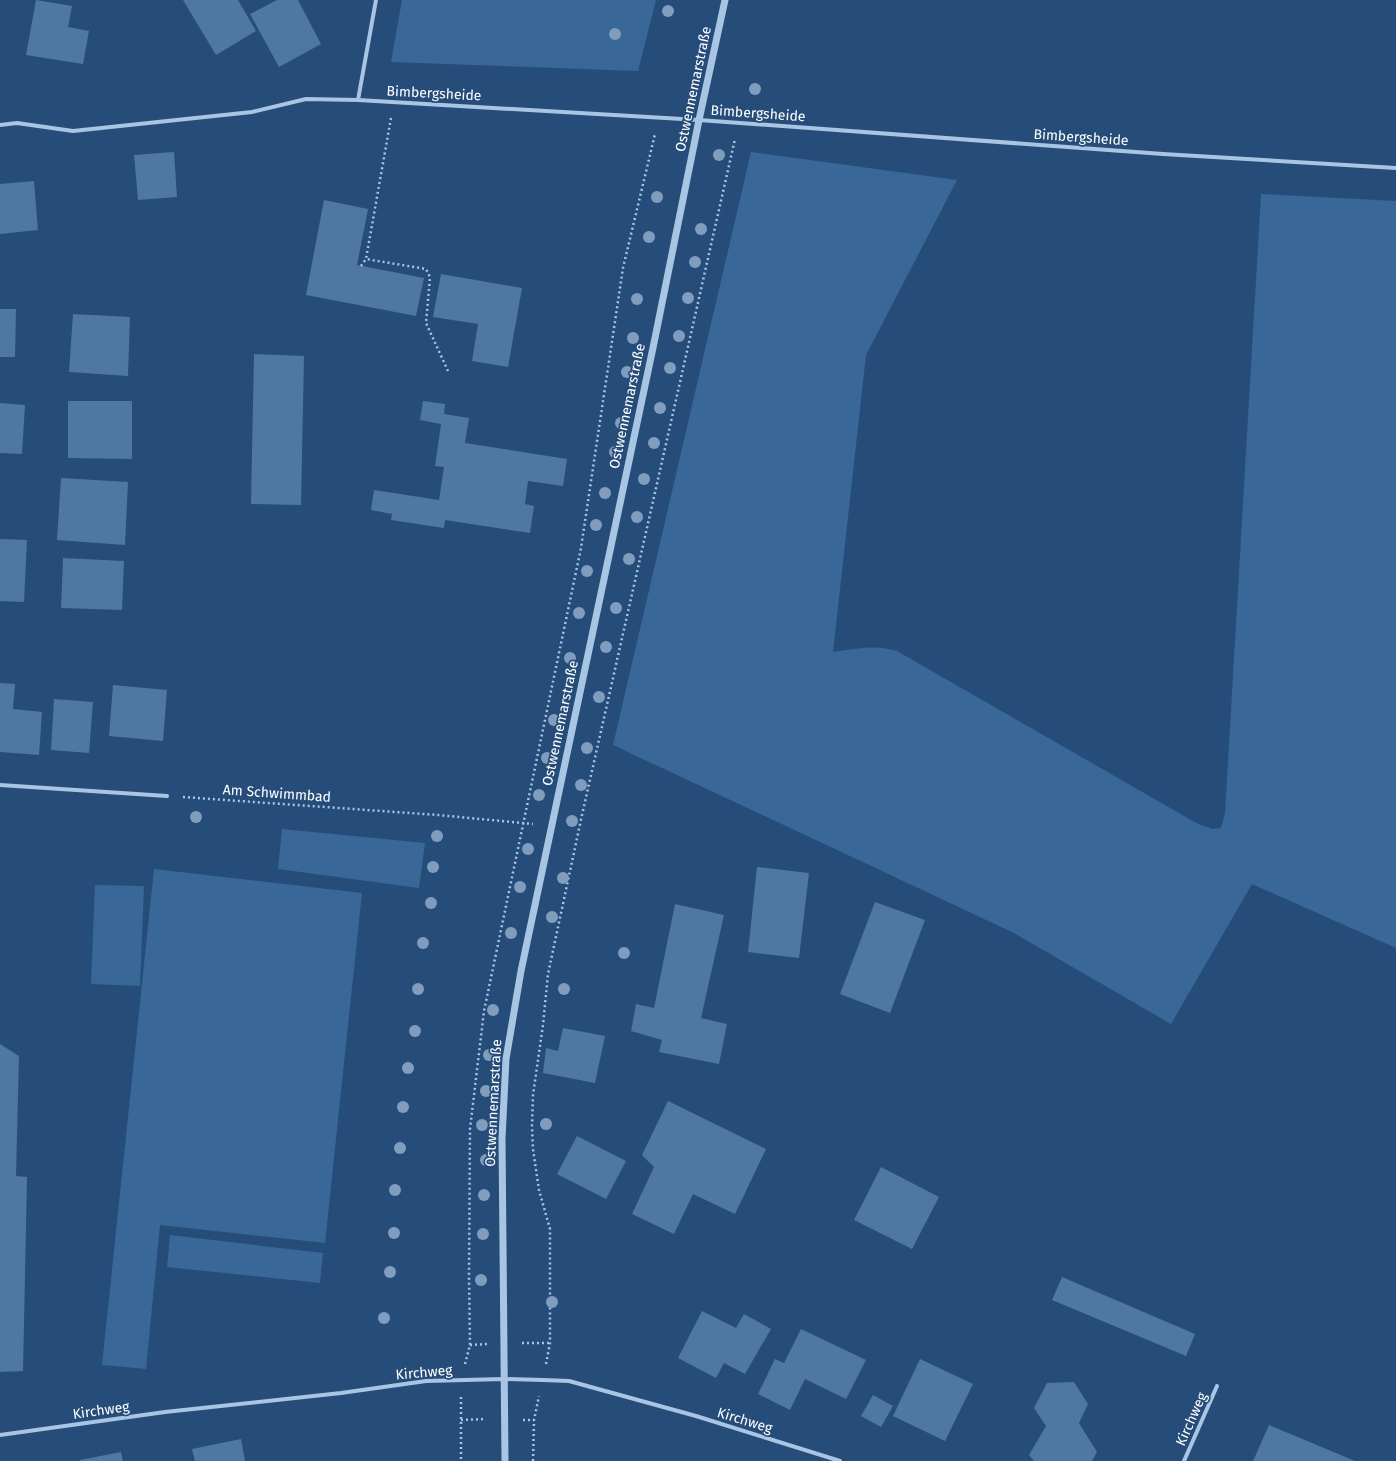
<svg xmlns="http://www.w3.org/2000/svg" width="1396" height="1461" font-family="'Fira Sans',sans-serif">
<rect width="100%" height="100%" fill="#264d7a"/>
<g fill="#396797">
<path d="M402,0H656L638,71L391,62Z"/>
<path d="M751,152L957,180L866,355L833,652C856,649 874,644 897,651L1198,824L1213,829L1221,828L1225,813L1261,194L1396,201V948L1252,884L1171,1024L1014,933L613,745Z"/>
<path d="M282,829L425,843L419,888L278,869Z"/>
<path d="M154,869L362,893L325,1243L160,1225L146,1369L102,1365Z"/>
<path d="M95,885L144,886L140,986L91,984Z"/>
<path d="M170,1235L323,1253L320,1283L167,1267Z"/>
</g>
<g fill="#4e77a3">
<path d="M36,0L72,6L68,27L89,31L83,64L26,55Z"/>
<path d="M183,0H238L256,31L216,55Z"/>
<path d="M277,0H298L321,44L279,67L250,14Z"/>
<path d="M174,152L177,197L138,200L134,155Z"/>
<path d="M34,181L38,230L0,234V184Z"/>
<path d="M324,200L368,209L357,265L424,278L416,316L306,295Z"/>
<path d="M441,274L522,288L508,367L472,361L478,324L433,317Z"/>
<path d="M0,309H16L15,357H0Z"/>
<path d="M73,314L130,317L128,376L69,372Z"/>
<path d="M254,354L304,356L301,505L251,504Z"/>
<path d="M68,401H132V459L68,458Z"/>
<path d="M423,401L445,404L444,414L469,418L465,443L567,459L563,486L528,481L525,504L534,506L530,533L445,520L444,528L391,520L392,514L371,510L374,490L439,500L444,467L435,466L441,424L420,420Z"/>
<path d="M0,403L25,405L22,454L0,453Z"/>
<path d="M61,478L128,482L125,545L57,540Z"/>
<path d="M0,539L27,540L24,602L0,601Z"/>
<path d="M63,558L124,561L122,610L61,608Z"/>
<path d="M0,683L15,684L13,709L42,712L39,755L0,752Z"/>
<path d="M113,685L167,690L163,741L109,736Z"/>
<path d="M54,699L93,702L89,753L51,750Z"/>
<path d="M757,867L809,873L799,958L748,952Z"/>
<path d="M875,902L925,920L890,1013L840,994Z"/>
<path d="M675,904L724,915L701,1018L727,1024L719,1064L659,1052L662,1040L631,1031L636,1004L654,1008Z"/>
<path d="M563,1028L605,1036L595,1083L543,1073L546,1048L558,1051Z"/>
<path d="M0,1044L19,1056L16,1176L27,1177L23,1371L0,1372Z"/>
<path d="M668,1101L766,1149L735,1214L693,1194L674,1234L632,1214L654,1167L642,1155Z"/>
<path d="M577,1136L626,1161L606,1199L557,1174Z"/>
<path d="M881,1167L939,1197L912,1249L854,1220Z"/>
<path d="M1062,1277L1195,1334L1186,1356L1052,1300Z"/>
<path d="M702,1311L736,1328L744,1314L771,1329L745,1374L724,1363L716,1378L678,1358Z"/>
<path d="M801,1329L866,1360L846,1399L805,1379L790,1410L758,1394L775,1359L784,1363Z"/>
<path d="M920,1359L973,1384L945,1441L893,1416Z"/>
<path d="M1074,1382L1088,1404L1079,1423L1097,1452L1092,1461H1034L1029,1455L1046,1426L1034,1408L1047,1383Z"/>
<path d="M873,1395L893,1406L881,1427L861,1416Z"/>
<path d="M1269,1425L1355,1461H1253Z"/>
<path d="M241,1439L245,1461H195L192,1449Z"/>
<path d="M121,1452L123,1461H80V1460Z"/>
</g>
<g fill="none" stroke-linecap="round" stroke-linejoin="round">
<g stroke="#a9c5e4" stroke-width="2.5" stroke-dasharray="2 3" stroke-linecap="butt">
<path d="M391,118L366,259L426,269L430,277L426,323L448,371"/>
<path d="M361,266L366,259"/>
<path d="M183,797L438,815L533,824"/>
<path d="M522,1343H550"/>
<path d="M470,1345L487,1344"/>
<path d="M465,1364L470,1345L469,1275L470,1129L484,1011L581,548L623,268L655,134"/>
<path d="M546,1364L550,1343V1229L539,1190L533,1149L532,1127L533,1095L543,1025L548,974L582,815L735,139"/>
<path d="M461,1397V1461"/>
<path d="M461,1420L486,1419"/>
<path d="M523,1420H534"/>
<path d="M533,1461L534,1420L539,1396"/>
</g>
<g stroke="#a9c5e4" stroke-width="4">
<path d="M358,100L376,0"/>
<path d="M0,125L17,123L73,131L252,112L306,99L358,100L699,120L1163,154L1396,168"/>
<path d="M0,785L167,796"/>
<path d="M0,1435L165,1412L341,1393L426,1381L504,1379L543,1380L569,1381L696,1416L840,1461"/>
<path d="M1184,1461L1217,1386"/>
</g>
<path stroke="#a9c5e4" stroke-width="7" d="M505,1461L502,1138L506,1059L521,971L654,343L699,120L725,0"/>
</g>
<g fill="#819dbd">
<circle cx="668" cy="11" r="6"/>
<circle cx="615" cy="34" r="6"/>
<circle cx="755" cy="89" r="6"/>
<circle cx="719" cy="155" r="6"/>
<circle cx="657" cy="197" r="6"/>
<circle cx="701" cy="229" r="6"/>
<circle cx="649" cy="237" r="6"/>
<circle cx="695" cy="262" r="6"/>
<circle cx="688" cy="298" r="6"/>
<circle cx="637" cy="299" r="6"/>
<circle cx="679" cy="336" r="6"/>
<circle cx="633" cy="338" r="6"/>
<circle cx="670" cy="368" r="6"/>
<circle cx="627" cy="372" r="6"/>
<circle cx="660" cy="408" r="6"/>
<circle cx="621" cy="423" r="6"/>
<circle cx="654" cy="443" r="6"/>
<circle cx="615" cy="452" r="6"/>
<circle cx="644" cy="479" r="6"/>
<circle cx="605" cy="493" r="6"/>
<circle cx="637" cy="517" r="6"/>
<circle cx="596" cy="525" r="6"/>
<circle cx="629" cy="559" r="6"/>
<circle cx="587" cy="571" r="6"/>
<circle cx="616" cy="608" r="6"/>
<circle cx="579" cy="613" r="6"/>
<circle cx="606" cy="647" r="6"/>
<circle cx="570" cy="658" r="6"/>
<circle cx="599" cy="697" r="6"/>
<circle cx="554" cy="720" r="6"/>
<circle cx="587" cy="748" r="6"/>
<circle cx="547" cy="758" r="6"/>
<circle cx="581" cy="785" r="6"/>
<circle cx="539" cy="795" r="6"/>
<circle cx="196" cy="817" r="6"/>
<circle cx="572" cy="821" r="6"/>
<circle cx="437" cy="836" r="6"/>
<circle cx="528" cy="849" r="6"/>
<circle cx="433" cy="867" r="6"/>
<circle cx="563" cy="878" r="6"/>
<circle cx="520" cy="887" r="6"/>
<circle cx="431" cy="903" r="6"/>
<circle cx="552" cy="917" r="6"/>
<circle cx="511" cy="933" r="6"/>
<circle cx="423" cy="943" r="6"/>
<circle cx="624" cy="953" r="6"/>
<circle cx="418" cy="989" r="6"/>
<circle cx="564" cy="989" r="6"/>
<circle cx="493" cy="1010" r="6"/>
<circle cx="415" cy="1031" r="6"/>
<circle cx="489" cy="1055" r="6"/>
<circle cx="408" cy="1068" r="6"/>
<circle cx="486" cy="1091" r="6"/>
<circle cx="403" cy="1107" r="6"/>
<circle cx="546" cy="1124" r="6"/>
<circle cx="482" cy="1125" r="6"/>
<circle cx="400" cy="1148" r="6"/>
<circle cx="486" cy="1160" r="6"/>
<circle cx="395" cy="1190" r="6"/>
<circle cx="484" cy="1195" r="6"/>
<circle cx="394" cy="1233" r="6"/>
<circle cx="483" cy="1234" r="6"/>
<circle cx="390" cy="1272" r="6"/>
<circle cx="481" cy="1280" r="6"/>
<circle cx="552" cy="1302" r="6"/>
<circle cx="384" cy="1318" r="6"/>
</g>
<g text-anchor="middle" stroke-width="3.5" stroke-linejoin="round" paint-order="stroke">
<g font-size="14" fill="#fff" stroke="#264d7a">
<text transform="translate(693 89) rotate(-78)" y="5">Ostwennemarstraße</text>
<text transform="translate(434 93) rotate(3)" y="5">Bimbergsheide</text>
<text transform="translate(758 113) rotate(4)" y="5">Bimbergsheide</text>
<text transform="translate(1081 137) rotate(4)" y="5">Bimbergsheide</text>
<text transform="translate(627 406) rotate(-78)" y="5">Ostwennemarstraße</text>
<text transform="translate(560 723) rotate(-78)" y="5">Ostwennemarstraße</text>
<text transform="translate(277 793) rotate(4)" y="5">Am Schwimmbad</text>
<text transform="translate(493 1103) rotate(-87)" y="5">Ostwennemarstraße</text>
<text transform="translate(424 1372) rotate(-5)" y="5">Kirchweg</text>
<text transform="translate(101 1410) rotate(-8)" y="5">Kirchweg</text>
<text transform="translate(1191 1419) rotate(-66)" y="5">Kirchweg</text>
<text transform="translate(745 1420) rotate(17)" y="5">Kirchweg</text>
</g>
</g>
</svg>
